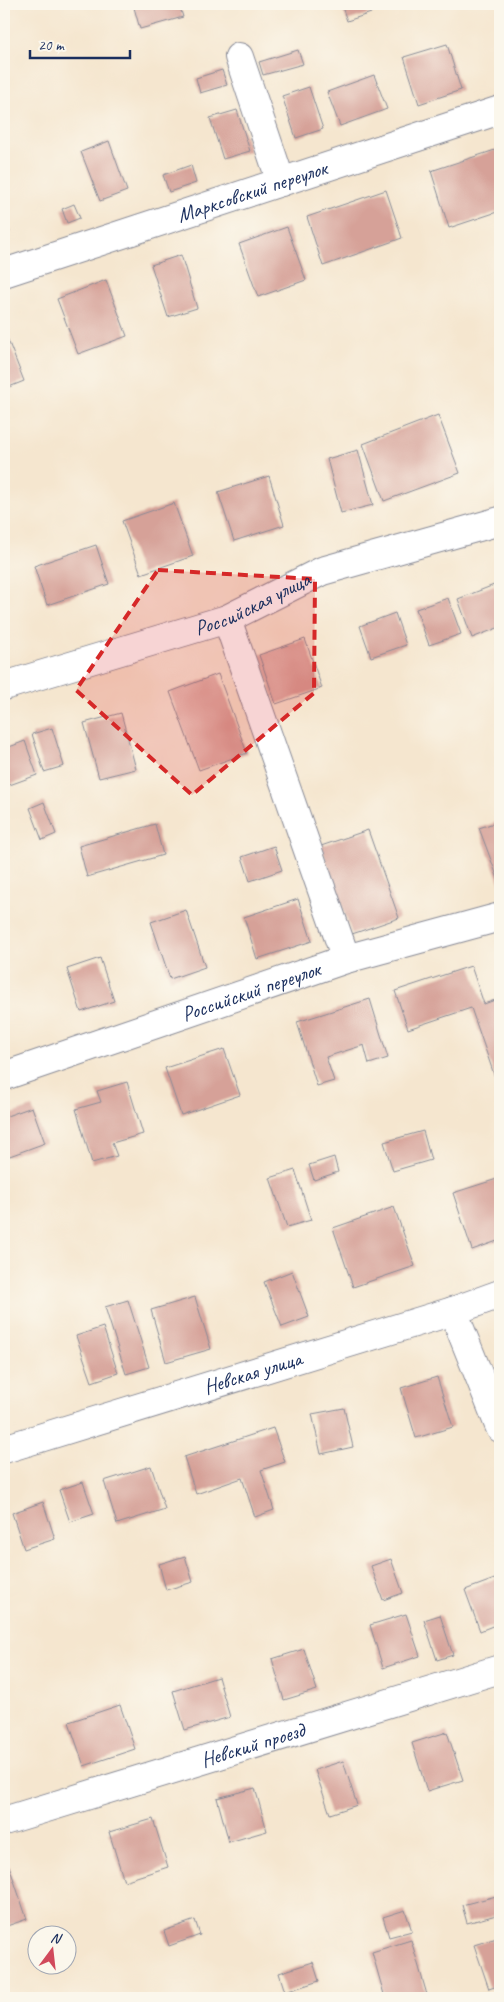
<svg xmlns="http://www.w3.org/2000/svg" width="504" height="2002" font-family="Caveat,sans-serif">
<rect width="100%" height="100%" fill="#fbf7ec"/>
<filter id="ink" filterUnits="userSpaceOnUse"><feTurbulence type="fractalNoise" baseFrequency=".02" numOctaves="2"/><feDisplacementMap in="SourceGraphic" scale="10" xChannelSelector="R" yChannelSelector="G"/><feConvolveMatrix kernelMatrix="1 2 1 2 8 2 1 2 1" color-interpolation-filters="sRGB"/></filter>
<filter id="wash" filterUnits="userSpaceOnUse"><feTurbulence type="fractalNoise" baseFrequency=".0096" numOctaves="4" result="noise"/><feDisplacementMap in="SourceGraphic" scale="20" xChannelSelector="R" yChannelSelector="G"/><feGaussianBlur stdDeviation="1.12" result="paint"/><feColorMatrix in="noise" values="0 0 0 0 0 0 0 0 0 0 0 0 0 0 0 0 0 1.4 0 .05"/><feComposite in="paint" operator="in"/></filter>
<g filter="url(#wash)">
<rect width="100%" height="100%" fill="#f5e6cf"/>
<g id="blocks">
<g fill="#d6a198">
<path d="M133,4H179L183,17L140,29Z"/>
<path d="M341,4H368L371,13L347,21Z"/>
<path d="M447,44L461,90L419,104L404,57Z"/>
<path d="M298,50L303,64L263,75L259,62Z"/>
<path d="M222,70L227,85L200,93L196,78Z"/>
<path d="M374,75L387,109L340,126L327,92Z"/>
<path d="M309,87L323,129L296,138L282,96Z"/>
<path d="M237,110L250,151L223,159L210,118Z"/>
<path d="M109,141L127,191L100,201L81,152Z"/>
<path d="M498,149L500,157V211L449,228L431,171Z"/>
<path d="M191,165L196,183L169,192L163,175Z"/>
<path d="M386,190L402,238L323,266L307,217Z"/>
<path d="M74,204L80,218L67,223L62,209Z"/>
<path d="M4,217L10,232L4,234Z"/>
<path d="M287,227L306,280L258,297L239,244Z"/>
<path d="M181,255L197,308L168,317L151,265Z"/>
<path d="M106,280L127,336L78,354L57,299Z"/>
<path d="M4,330L24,381L4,389Z"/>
<path d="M438,415L460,473L384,501L363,444Z"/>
<path d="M358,450L373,505L341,513L327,459Z"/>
<path d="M269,476L284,525L234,541L218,492Z"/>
<path d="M174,503L193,556L141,574L122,521Z"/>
<path d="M96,545L109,584L47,605L34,566Z"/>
<path d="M494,585L500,602V627L472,638L458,599Z"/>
<path d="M448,598L461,634L429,645L416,609Z"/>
<path d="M395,613L406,645L371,657L360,626Z"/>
<path d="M305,639L322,688L276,704L259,655Z"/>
<path d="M218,674L247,753L199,770L170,692Z"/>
<path d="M121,713L136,769L99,778L84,723Z"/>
<path d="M52,728L64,766L44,772L32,734Z"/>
<path d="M25,741L37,775L4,787V749Z"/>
<path d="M44,802L56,834L42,840L30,808Z"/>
<path d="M500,821V884L479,828Z"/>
<path d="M155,824L163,855L87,877L79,846Z"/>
<path d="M368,830L399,918L352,934L321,846Z"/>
<path d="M274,846L282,870L250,881L242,857Z"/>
<path d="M298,899L312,941L257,959L244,917Z"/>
<path d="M186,910L205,967L170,979L151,922Z"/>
<path d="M100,958L114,1001L81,1012L67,969Z"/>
<path d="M471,966L484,1004L495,1000L500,1017V1085L498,1086L471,1008L408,1029L395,991Z"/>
<path d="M370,999L388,1058L369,1064L364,1045L326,1057L334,1081L317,1086L297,1022Z"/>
<path d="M224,1049L240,1095L181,1115L165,1068Z"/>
<path d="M127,1082L143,1134L112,1143L117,1156L92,1163L76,1109L101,1102L97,1091Z"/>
<path d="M32,1107L45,1143L7,1157L4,1147V1117Z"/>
<path d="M423,1131L431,1160L393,1171L384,1142Z"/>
<path d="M334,1157L338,1172L314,1180L309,1165Z"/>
<path d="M295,1170L311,1220L287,1227L270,1178Z"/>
<path d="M500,1178V1240L472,1250L453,1193Z"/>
<path d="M394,1207L415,1266L353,1287L333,1228Z"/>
<path d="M292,1271L309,1317L282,1327L264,1282Z"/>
<path d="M195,1297L211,1349L166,1362L151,1310Z"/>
<path d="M128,1300L149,1367L126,1374L105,1307Z"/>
<path d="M103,1327L118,1373L92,1382L76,1336Z"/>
<path d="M437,1377L453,1427L416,1438L401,1388Z"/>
<path d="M344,1408L353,1447L321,1454L312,1414Z"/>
<path d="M273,1428L285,1462L261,1470L274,1510L255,1517L242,1478L196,1494L184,1457Z"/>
<path d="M151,1466L165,1509L117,1524L104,1481Z"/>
<path d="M83,1482L94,1514L70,1522L59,1490Z"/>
<path d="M43,1502L55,1539L24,1549L12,1513Z"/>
<path d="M185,1556L193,1582L166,1590L159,1564Z"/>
<path d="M391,1559L403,1593L383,1600L371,1566Z"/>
<path d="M500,1577V1623L480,1631L465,1590Z"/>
<path d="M406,1614L420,1656L383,1668L370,1625Z"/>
<path d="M440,1615L453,1655L437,1660L424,1620Z"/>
<path d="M304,1649L317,1690L284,1700L272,1659Z"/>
<path d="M218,1677L230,1717L185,1730L173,1691Z"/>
<path d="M120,1705L135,1749L84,1766L69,1722Z"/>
<path d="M447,1732L463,1780L427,1791L412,1743Z"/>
<path d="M343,1761L357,1805L330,1814L315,1770Z"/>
<path d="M255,1788L267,1831L229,1842L217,1798Z"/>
<path d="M153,1819L168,1867L124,1881L109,1832Z"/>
<path d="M9,1866L27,1919L4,1927V1867Z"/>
<path d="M500,1895V1914L467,1923L462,1905Z"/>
<path d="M405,1910L412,1931L389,1937L383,1917Z"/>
<path d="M195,1920L200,1935L169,1946L164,1931Z"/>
<path d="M500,1937V1985L489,1989L474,1945Z"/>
<path d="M411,1940L428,1998H385L372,1952Z"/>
<path d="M313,1962L319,1981L285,1992L279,1973Z"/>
</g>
</g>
</g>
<g filter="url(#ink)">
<use href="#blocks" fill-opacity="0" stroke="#888a96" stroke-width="1"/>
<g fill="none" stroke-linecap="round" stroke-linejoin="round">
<g stroke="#888a96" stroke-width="30">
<g id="minor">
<path d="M239,57L281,182"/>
<path id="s1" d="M4,273L500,110"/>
<path d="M227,619L346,959"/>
<path id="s2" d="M4,686L227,619L322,571L500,521"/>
<path id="s3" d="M4,1076L346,959L500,917"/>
<path d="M453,1311L500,1428"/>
<path id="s4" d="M4,1449L453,1311L500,1294"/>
<path id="s5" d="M4,1821L500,1669"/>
</g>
</g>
<use href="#minor" stroke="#fff" stroke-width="28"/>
</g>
</g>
<path fill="#d62828" fill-opacity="0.2" stroke="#d62828" stroke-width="4" stroke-dasharray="10 6" stroke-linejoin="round" d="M158,570L315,579L314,693L192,795L76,690Z"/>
<g text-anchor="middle" stroke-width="4.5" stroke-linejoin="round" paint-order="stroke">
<g font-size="21" fill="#1b2f5e" stroke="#fbf7ec">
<text dy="7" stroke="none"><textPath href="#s1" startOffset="261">Марксовский переулок</textPath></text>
<text dy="7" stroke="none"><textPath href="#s2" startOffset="262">Российская улица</textPath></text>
<text dy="7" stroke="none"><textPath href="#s3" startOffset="261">Российский переулок</textPath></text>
<text dy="7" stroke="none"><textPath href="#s4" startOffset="260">Невская улица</textPath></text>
<text dy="7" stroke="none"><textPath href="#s5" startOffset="260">Невский проезд</textPath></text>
</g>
</g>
<rect width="504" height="2002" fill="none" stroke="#fbf7ec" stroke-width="20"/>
<g transform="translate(52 1950) rotate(15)"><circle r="24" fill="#fbf7ec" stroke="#a1a7b3"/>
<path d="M0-4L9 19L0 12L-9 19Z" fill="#d1495b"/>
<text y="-8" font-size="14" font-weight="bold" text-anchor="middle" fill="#1b2f5e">N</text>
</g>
<path d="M30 50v8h100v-8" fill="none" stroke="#1b2f5e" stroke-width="2.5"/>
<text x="38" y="50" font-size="15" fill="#1b2f5e" stroke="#fbf7ec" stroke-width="4" paint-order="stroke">20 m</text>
</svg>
